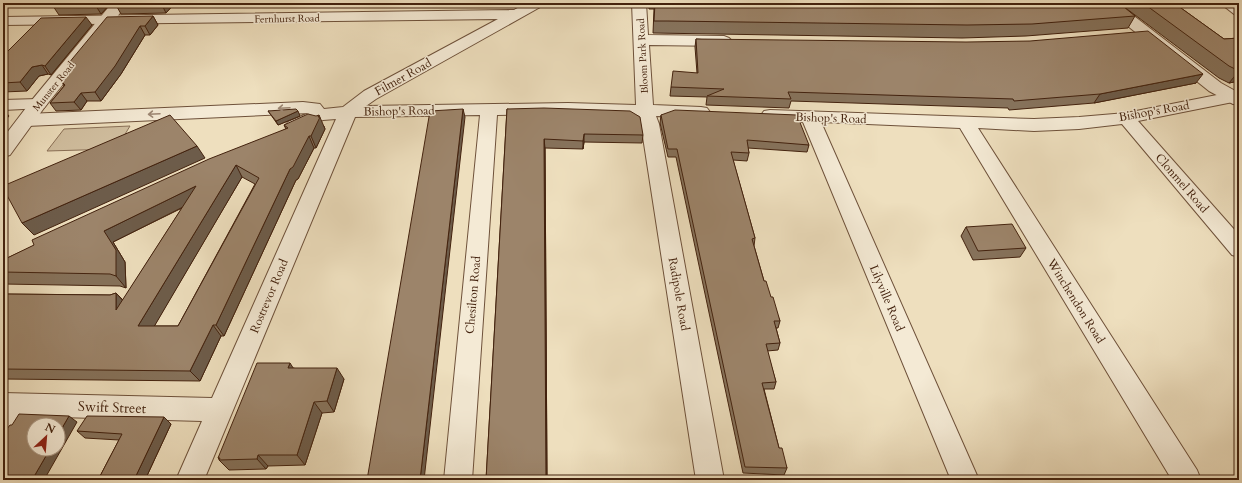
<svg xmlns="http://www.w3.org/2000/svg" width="1242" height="483" font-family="Cardo,serif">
<rect width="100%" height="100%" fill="#eedfbe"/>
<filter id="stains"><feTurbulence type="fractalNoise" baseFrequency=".005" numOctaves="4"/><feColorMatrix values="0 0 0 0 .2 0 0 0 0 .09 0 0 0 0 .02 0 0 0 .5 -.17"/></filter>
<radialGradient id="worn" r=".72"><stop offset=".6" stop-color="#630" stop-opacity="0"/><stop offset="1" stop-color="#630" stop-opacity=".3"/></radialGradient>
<path fill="#d1bfa0" stroke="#8a7057" d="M130,126L116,149L47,151L64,129Z"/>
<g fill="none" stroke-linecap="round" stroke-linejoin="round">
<g stroke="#6e513a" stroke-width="2">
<g id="minor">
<path d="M526,3H544L542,6L376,99L366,106L568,103L636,105L632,3H646L648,35L724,36L729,38L732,41L729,44L724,46L649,45L653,105L701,107L707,108L710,112L707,116L701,117L656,116L659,124L724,480H696L641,124L638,115L568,113L497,115L472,480H444L480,115L355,117L204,480H176L202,421L24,416L12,434L3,437V393L212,398L336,119L323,120L294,132L288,130L285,126L288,122L309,113L27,126L21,124L18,120L21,116L27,114L303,102L320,104L324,109L343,107L364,91L498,19L3,25V17L514,10Z"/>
<path d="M1220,3H1237L1239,4V15L1234,14Z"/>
<path d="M1232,92L1239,95L1238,101L1138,121L1239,235V257L1232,255L1122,124L1079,129L1034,131L978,128L1197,470L1201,480H1172L960,128L821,122L979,480H951L803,122L764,119L761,115L764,111L770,110L1034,119L1079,117L1126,113Z"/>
<path d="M38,99L44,100L47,104L44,108L3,110V100Z"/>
</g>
</g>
<g stroke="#6e513a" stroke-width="2">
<g id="tertiary">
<path d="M112,3H128L44,108L10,155L3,157V138L32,100Z"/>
<path d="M1099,3H1117L1221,83L1239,93V105L1233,104L1209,91Z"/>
</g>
</g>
<use href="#minor" fill="#f4ead5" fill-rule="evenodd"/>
<use href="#tertiary" fill="#f4ead5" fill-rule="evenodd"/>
</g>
<g fill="#86725b" stroke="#43220e" fill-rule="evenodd">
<path d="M57,3H111L101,14L59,15L53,6Z"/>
<path d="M175,3L166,13L121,14L116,5Z"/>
<path d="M649,3H1174L1224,39L1239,38V81L1229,83L1219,78L1123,6L1135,16L1128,28L1026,36L962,38L653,33L654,9H649Z"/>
<path d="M153,16L158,25L150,35H145L121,74L101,101H87L81,110L56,111L50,103L64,86L62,82L72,70L68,64Z"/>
<path d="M92,25L51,75L48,74L39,76L27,91L3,92V56Z"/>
<path d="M696,39L1196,83L1094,103L1009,110L1008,108L791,101L789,108L706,105L707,97L670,96L671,87L697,73L695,47Z"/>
<path d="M507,109L643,135L642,143L584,142L583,149L545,148L547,480H486Z"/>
<path d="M268,111L300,116L278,125L271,115Z"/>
<path d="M661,115L809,145L807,152L748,148L749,153L747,161L733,160L755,238L754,246L764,281L780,321L778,328H776L780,343L778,350L767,351L776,382L774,389H764L779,448L787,468L784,475L743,473L676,157H668L660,123Z"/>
<path d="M284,125L324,126L325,129L316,148H314L298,179L296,180L224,336H221L200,381L3,379V294L110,295L116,293L123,300L182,208L113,242L125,262L126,288L120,286L3,284V260L286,129ZM242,177L255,184L178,326H154Z"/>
<path d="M966,227L1026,248L1020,257L973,260L961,236Z"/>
<path d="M293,368L344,379L334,412L322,413L305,465L268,466L266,469L229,470L219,460V459L218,458Z"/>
<path d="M171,424L145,480H98L119,440L85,438L77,431Z"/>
</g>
<g fill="#6d5c4a" stroke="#43220e">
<path d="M98,3H111L101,14L96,6Z"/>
<path d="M163,3H175L166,13L162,5Z"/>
<path d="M153,16L158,25L150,35L145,26Z"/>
<path d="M86,17L92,25L51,75L45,66Z"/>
<path d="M140,26L145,35L121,74L101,101L95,92Z"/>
<path d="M42,65L48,74L39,76L27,91L20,82L32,67Z"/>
<path d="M1239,71V81L1229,83Z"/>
<path d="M1203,74L1196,83L1094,103L1100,94Z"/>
<path d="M81,93L87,101L81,110L74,102Z"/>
<path d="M3,109L9,116L3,123Z"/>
<path d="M463,109L465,117L424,480H420Z"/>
<path d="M298,111L300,116L278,125L276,121Z"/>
<path d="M319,115L325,129L316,148L311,136Z"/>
<path d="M584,134V142L583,149V141Z"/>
<path d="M309,136L314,148L298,179L296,180L224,336L216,325L290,169Z"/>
<path d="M544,139L545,148L547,480H546Z"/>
<path d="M197,146L205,158L34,235L22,223Z"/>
<path d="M236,165L242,177L148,337L138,326Z"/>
<path d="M196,186L203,197L113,242L125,262L126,288L116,276L104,231Z"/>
<path d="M116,293L126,304L116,310Z"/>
<path d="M213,325L221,336L200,381L190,371Z"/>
<path d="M290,363L297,374L288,368Z"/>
<path d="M337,368L344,379L334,412L327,401Z"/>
<path d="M314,402L322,413L305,465L297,455Z"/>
<path d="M69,416L77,422L44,480H32L50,449H58V435Z"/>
<path d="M164,417L171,424L145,480H134Z"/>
<path d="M258,455L268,466L266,469L257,459Z"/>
</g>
<g fill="#9c846a" stroke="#43220e" fill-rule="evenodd">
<path d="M57,3H98L96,6H53Z"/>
<path d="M118,3H163L162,5H116Z"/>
<path d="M655,3H1119L1135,16L1032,24L967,25L668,21H654Z"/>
<path d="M1143,3H1174L1224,39L1239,38V71L1229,66Z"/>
<path d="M153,16L145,26H140L115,66L95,92L81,93L74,102L50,103L65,85L62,82L76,64H68L107,17Z"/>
<path d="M86,17L45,66L42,65L32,67L20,82L3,83V56L41,18Z"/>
<path d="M1148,31L1203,74L1100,94L1014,101L1013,99L788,92L791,99L707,96L724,89L671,87L673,71L698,73L696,39L966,42L1030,41Z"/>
<path d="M544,108L630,111L640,117L643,135L584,134L583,141L544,139L546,480H486L507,109Z"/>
<path d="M296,109L298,111L276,121L268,111Z"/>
<path d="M463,109L420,480H367L430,111Z"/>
<path d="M675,110L797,115L809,145L747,140L749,153L731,152L755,238L752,239L764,281H766L771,297H773L780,321H774L780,343L766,344L776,382L762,383L779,448H782L787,468L745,467L677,149H668L661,115Z"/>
<path d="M308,114L316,116L319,115L318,117H320L311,136H309L293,167L290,169L216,325H213L190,371L3,369V294L110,295L116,293V310L196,186L104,231L116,250V276L110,274L3,272V260L34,245L32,240L209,159L288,128L284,125ZM236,165L259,178L178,326H138Z"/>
<path d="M170,115L197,146L22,223L3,188V186Z"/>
<path d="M1012,224L1026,248L978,251L966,227Z"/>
<path d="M257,363H290L288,368H337L327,401L314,402L297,455H258L257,459L219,460L220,458H218Z"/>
<path d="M19,414L69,416L58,435V425H34V449H50L32,480H3V434L10,425H12Z"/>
<path d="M87,416L164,417L134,480H98L122,434L77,431Z"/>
</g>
<defs><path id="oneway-shaft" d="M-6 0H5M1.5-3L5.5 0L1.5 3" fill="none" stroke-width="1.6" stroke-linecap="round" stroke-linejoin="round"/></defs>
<g stroke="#9c8672">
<use href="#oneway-shaft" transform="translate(284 108) rotate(177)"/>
<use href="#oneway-shaft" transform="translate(154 114) rotate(177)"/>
</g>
<g text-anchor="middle" stroke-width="3" stroke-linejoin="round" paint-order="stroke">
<g font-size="10" fill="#43220e" stroke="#f4ead5">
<text transform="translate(287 18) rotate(-1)" y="4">Fernhurst Road</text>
<text transform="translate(642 56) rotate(-93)" y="4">Bloom Park Road</text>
<text transform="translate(53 86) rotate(-51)" y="4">Munster Road</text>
</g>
<g font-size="12" fill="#43220e" stroke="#f4ead5">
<text transform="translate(403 77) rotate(-29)" y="4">Filmer Road</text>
<text transform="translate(399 111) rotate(-1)" y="4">Bishop's Road</text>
<text transform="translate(1154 111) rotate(-10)" y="4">Bishop's Road</text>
<text transform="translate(831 118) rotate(2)" y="4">Bishop's Road</text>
<text transform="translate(1182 183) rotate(49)" y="4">Clonmel Road</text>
<text transform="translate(679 294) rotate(80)" y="4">Radipole Road</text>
<text transform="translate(473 295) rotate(-85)" y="4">Chesilton Road</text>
<text transform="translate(269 296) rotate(-67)" y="4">Rostrevor Road</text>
<text transform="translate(887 298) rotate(67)" y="4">Lilyville Road</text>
<text transform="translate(1076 301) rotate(58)" y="4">Winchendon Road</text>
</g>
<g font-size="14" fill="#43220e" stroke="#f4ead5">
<text transform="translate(112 407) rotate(2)" y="5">Swift Street</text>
</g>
</g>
<rect width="1242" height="483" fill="none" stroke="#eedfbe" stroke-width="16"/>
<rect x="4" y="4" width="1234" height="475" fill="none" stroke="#43220e" stroke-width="2"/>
<rect x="8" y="8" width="1226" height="467" fill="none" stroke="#43220e"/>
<g transform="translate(46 437) rotate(26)"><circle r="19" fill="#f4ead5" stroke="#ad9a85"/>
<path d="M0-3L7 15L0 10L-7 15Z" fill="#8f2418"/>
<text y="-6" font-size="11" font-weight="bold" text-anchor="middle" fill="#43220e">N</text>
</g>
<rect width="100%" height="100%" filter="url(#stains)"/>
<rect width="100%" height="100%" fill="url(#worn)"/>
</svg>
